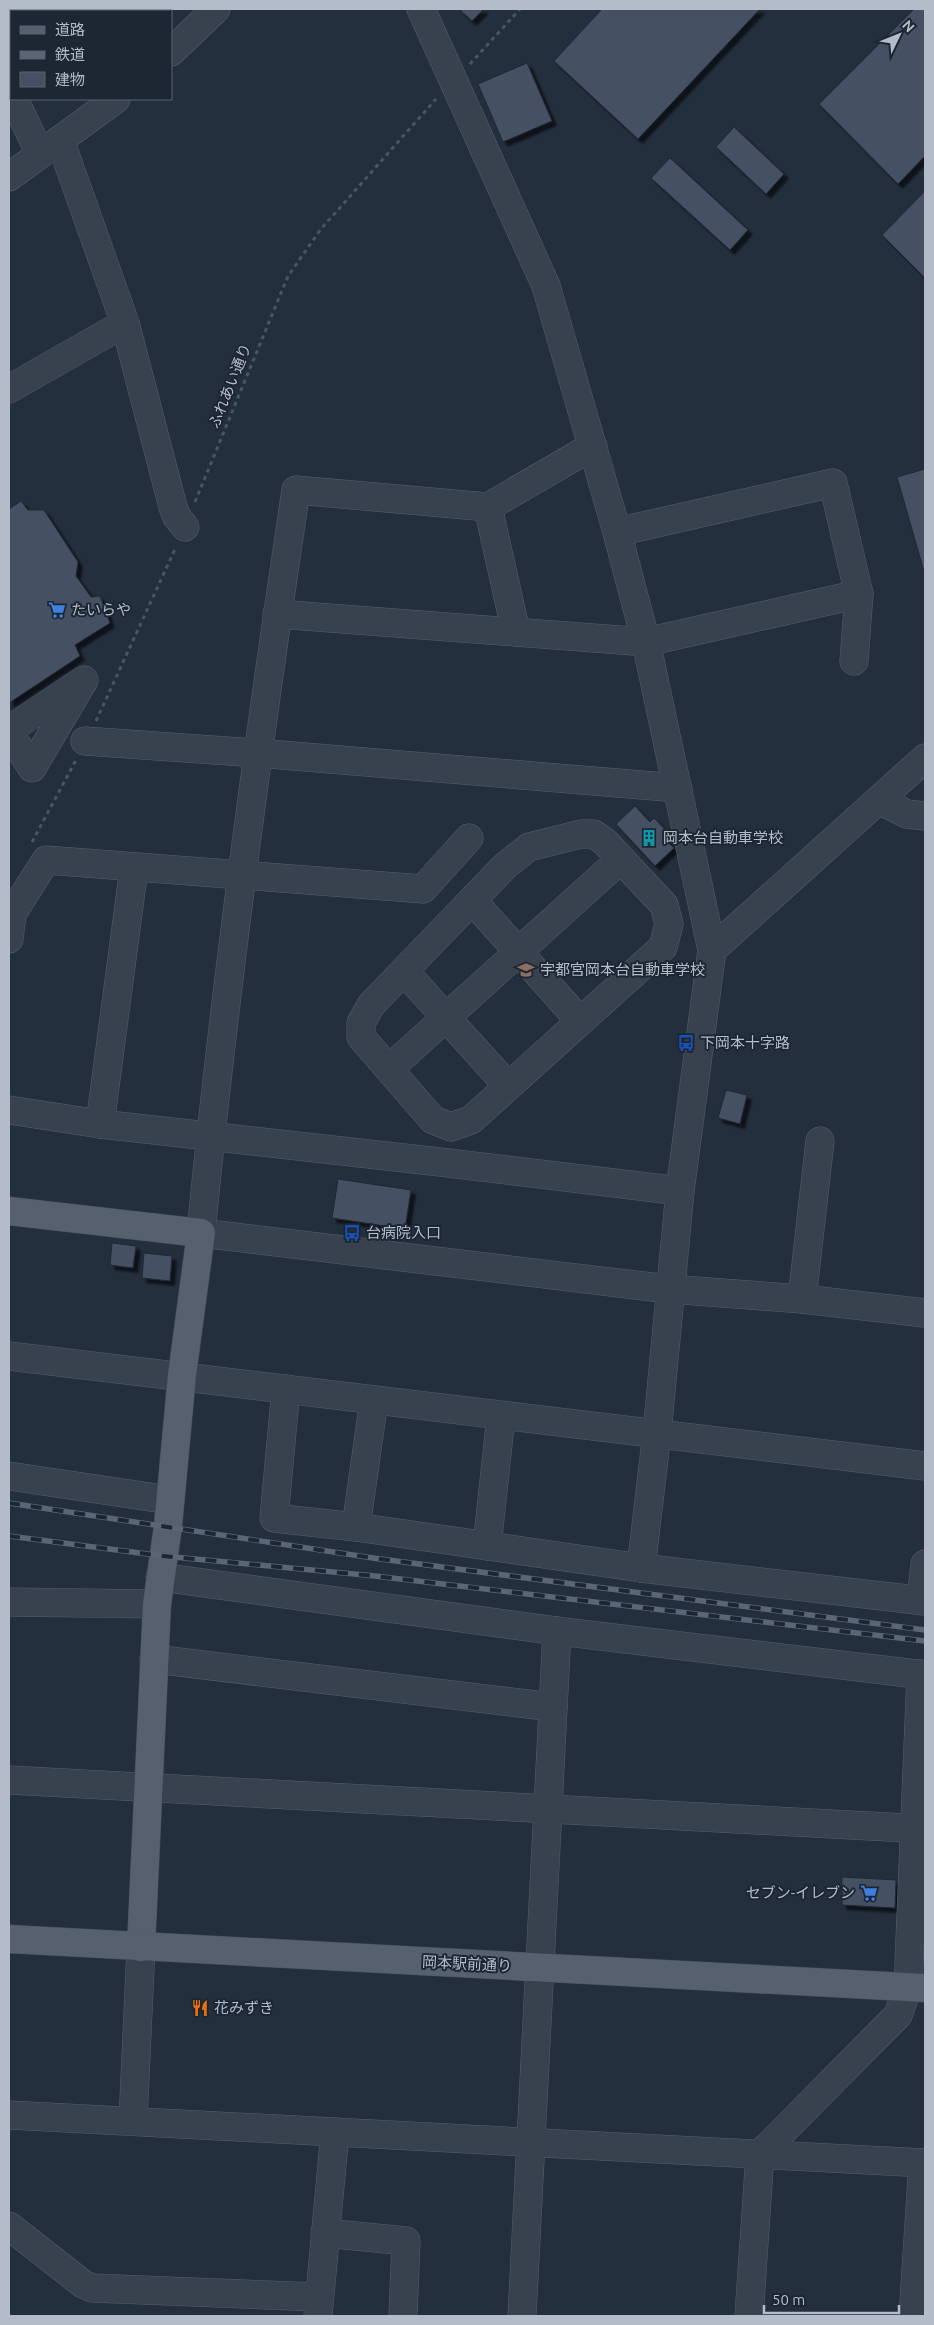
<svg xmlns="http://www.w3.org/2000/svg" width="934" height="2325" font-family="Ubuntu,'Noto Sans JP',sans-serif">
<defs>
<filter id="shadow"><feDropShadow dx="4.5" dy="4.5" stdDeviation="1" flood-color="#0009"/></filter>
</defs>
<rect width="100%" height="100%" fill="#242f3e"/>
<g fill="#455162" stroke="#1f2835" filter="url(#shadow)">
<path d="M459,9H484L472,21Z"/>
<path d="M602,9H760L638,139L554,61Z"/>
<path d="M914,9H925V156L898,184L819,104Z"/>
<path d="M527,63L552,121L503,142L478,84Z"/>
<path d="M734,127L784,174L766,194L716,147Z"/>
<path d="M670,158L748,230L730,250L651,178Z"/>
<path d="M925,191V278L882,235Z"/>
<path d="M925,469V575L897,477Z"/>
<path d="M21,501L28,510H44L78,562L76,576L91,597L100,596L110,623L75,645L80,656L9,703V509Z"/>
<path d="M635,806L650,822L654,818L671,836L666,840L674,848L655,866L616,824Z"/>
<path d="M726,1090L747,1095L740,1124L718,1118Z"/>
<path d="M338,1179L411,1190L405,1229L332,1218Z"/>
<path d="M112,1243L136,1246L133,1268L110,1265Z"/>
<path d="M144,1253L172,1256L170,1281L142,1278Z"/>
<path d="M842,1877L896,1880L895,1908L842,1905Z"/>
</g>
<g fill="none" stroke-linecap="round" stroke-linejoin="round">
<g stroke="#565f6c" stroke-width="29">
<g id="minor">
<path d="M83,9L84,11"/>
<path d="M421,9L546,286L617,532L646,642L712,950"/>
<path d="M171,52L216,9"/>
<path d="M14,99L40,154"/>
<path d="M60,140L125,323L173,507L177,517L185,527"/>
<path d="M9,177L116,99"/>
<path d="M9,389L125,323"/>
<path d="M593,446L488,507L296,490C259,737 225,984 201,1233L669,1289L802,1299L925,1313"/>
<path d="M488,507L516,632"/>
<path d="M617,532L833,483L859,594L854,661"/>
<path d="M277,614L646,642L859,594"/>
<path d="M9,730L84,680L32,768L9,733"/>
<path d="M85,741L257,753L678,788"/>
<path d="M879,800L907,814L925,816"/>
<path d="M581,834H594L605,842L664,905L669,924L663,947L471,1120L451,1127L433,1120L361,1037V1023L371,1005L505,866L529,847Z"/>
<path d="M472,900L580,1021"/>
<path d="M9,939L12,914L46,860L423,889L469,838"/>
<path d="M404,971L508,1086"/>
<path d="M389,1069L621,859"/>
<path d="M9,1110L100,1124L440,1162L680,1191"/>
<path d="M100,1124L134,868"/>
<path d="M802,1299L820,1141"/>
<path d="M9,1356L925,1466"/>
<path d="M286,1389L274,1518L356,1527L641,1568L925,1601"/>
<path d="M9,1476L170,1500"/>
<path d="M356,1527L374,1400"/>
<path d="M487,1546L501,1416"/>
<path d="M641,1568L657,1433L680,1191L712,950L925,758"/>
<path d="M160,1577L557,1631L925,1675"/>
<path d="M921,1600L925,1564"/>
<path d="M9,1602L157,1604"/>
<path d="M154,1659L553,1707"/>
<path d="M9,1780L925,1829"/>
<path d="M9,2115L925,2163"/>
<path d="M133,2121L141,1947"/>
<path d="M9,2226L83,2284L92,2288L318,2297"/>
<path d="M325,2233L406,2241L403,2316"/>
<path d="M318,2316L335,2132"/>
<path d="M522,2316L557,1631"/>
<path d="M749,2316L760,2154L898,2015L908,1987L921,1674"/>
<path d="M913,2316L923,2163"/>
</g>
</g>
<g stroke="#414a57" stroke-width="29">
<g id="major">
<path d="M9,1211L201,1233L182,1375L168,1526L157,1604L141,1947"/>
<path d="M9,1939L925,1988"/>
</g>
</g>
<g stroke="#44595c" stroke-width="3" stroke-dasharray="4 4" stroke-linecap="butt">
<path d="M470,64L520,9"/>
<path d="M195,502L288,276L321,229L436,99"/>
<path d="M96,721L176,547"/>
<path d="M32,842L76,760"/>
</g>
<use href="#minor" stroke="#38414e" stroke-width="28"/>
<use href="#major" stroke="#56606e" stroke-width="28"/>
<g stroke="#5a6575" stroke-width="5.5">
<g id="rail">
<path d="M9,1503L373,1558L925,1630"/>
<path d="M9,1536L163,1556L375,1576L925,1641"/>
</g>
</g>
<use href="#rail" stroke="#1d2633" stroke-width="4" stroke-dasharray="11" stroke-linecap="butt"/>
</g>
<defs>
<g id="supermarket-bare" transform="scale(1.35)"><path d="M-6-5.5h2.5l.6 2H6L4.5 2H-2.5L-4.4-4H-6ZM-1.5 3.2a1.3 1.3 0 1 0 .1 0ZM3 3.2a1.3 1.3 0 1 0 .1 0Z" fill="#3f7fe0" stroke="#1d2633" stroke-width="2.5" paint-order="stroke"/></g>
<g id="building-bare" transform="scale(1.35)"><path d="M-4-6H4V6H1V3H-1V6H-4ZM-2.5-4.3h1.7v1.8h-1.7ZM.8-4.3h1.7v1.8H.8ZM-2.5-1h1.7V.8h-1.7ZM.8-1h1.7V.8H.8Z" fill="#0f9aa8" stroke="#1d2633" stroke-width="2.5" paint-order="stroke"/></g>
<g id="school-bare" transform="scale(1.35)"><path d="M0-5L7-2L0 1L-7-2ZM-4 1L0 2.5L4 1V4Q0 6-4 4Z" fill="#8d6e63" stroke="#1d2633" stroke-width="2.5" paint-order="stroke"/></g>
<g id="bus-bare" transform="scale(1.35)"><path d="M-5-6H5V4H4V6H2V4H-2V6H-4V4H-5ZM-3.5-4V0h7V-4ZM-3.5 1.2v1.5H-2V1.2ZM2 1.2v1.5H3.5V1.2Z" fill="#1a4fb4" stroke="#1d2633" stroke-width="2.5" paint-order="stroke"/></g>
<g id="restaurant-bare" transform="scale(1.35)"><path d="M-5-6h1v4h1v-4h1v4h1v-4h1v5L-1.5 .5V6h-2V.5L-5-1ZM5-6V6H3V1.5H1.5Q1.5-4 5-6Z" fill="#e8710a" stroke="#1d2633" stroke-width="2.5" paint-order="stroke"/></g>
</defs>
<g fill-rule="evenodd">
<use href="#supermarket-bare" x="57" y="610"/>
<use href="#building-bare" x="649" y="838"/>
<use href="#school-bare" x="526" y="970"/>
<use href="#bus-bare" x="686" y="1043"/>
<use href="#bus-bare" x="352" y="1233"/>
<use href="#supermarket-bare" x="869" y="1893"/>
<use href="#restaurant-bare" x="200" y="2008"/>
</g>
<g text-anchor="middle" stroke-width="4" stroke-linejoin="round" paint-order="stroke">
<g font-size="15" fill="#b4bcc9" stroke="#1d2633">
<text transform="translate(230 386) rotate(-68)" y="5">ふれあい通り</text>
<text transform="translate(467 1964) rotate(3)" y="5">岡本駅前通り</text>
</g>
<g font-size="15" fill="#b4bcc9" stroke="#1d2633" text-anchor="start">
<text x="71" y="615">たいらや</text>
<text x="663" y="843">岡本台自動車学校</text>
<text x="540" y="975">宇都宮岡本台自動車学校</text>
<text x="700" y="1048">下岡本十字路</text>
<text x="366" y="1238">台病院入口</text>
<text x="855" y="1898" text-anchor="end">セブン-イレブン</text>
<text x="214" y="2013">花みずき</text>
</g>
</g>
<rect width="934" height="2325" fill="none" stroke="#b4bcc9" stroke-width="20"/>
<rect x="10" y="10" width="162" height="90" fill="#1d2633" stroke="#59626f"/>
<rect x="20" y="26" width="25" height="8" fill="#56606e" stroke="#59626f"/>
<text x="55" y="35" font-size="15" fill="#b4bcc9">道路</text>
<rect x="20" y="51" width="25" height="8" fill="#5a6575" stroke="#59626f"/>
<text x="55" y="60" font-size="15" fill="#b4bcc9">鉄道</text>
<rect x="20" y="72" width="25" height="15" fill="#455162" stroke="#59626f"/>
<text x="55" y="85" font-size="15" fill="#b4bcc9">建物</text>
<g transform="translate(899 35) rotate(47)" stroke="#1d2633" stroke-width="4" paint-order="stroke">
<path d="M0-4L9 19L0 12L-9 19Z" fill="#b4bcc9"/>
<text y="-8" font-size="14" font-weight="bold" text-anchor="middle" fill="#b4bcc9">N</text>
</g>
<path d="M764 2305v8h135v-8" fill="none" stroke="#b4bcc9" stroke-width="2.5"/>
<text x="772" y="2305" font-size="15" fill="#b4bcc9" stroke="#1d2633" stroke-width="4" paint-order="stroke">50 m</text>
</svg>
